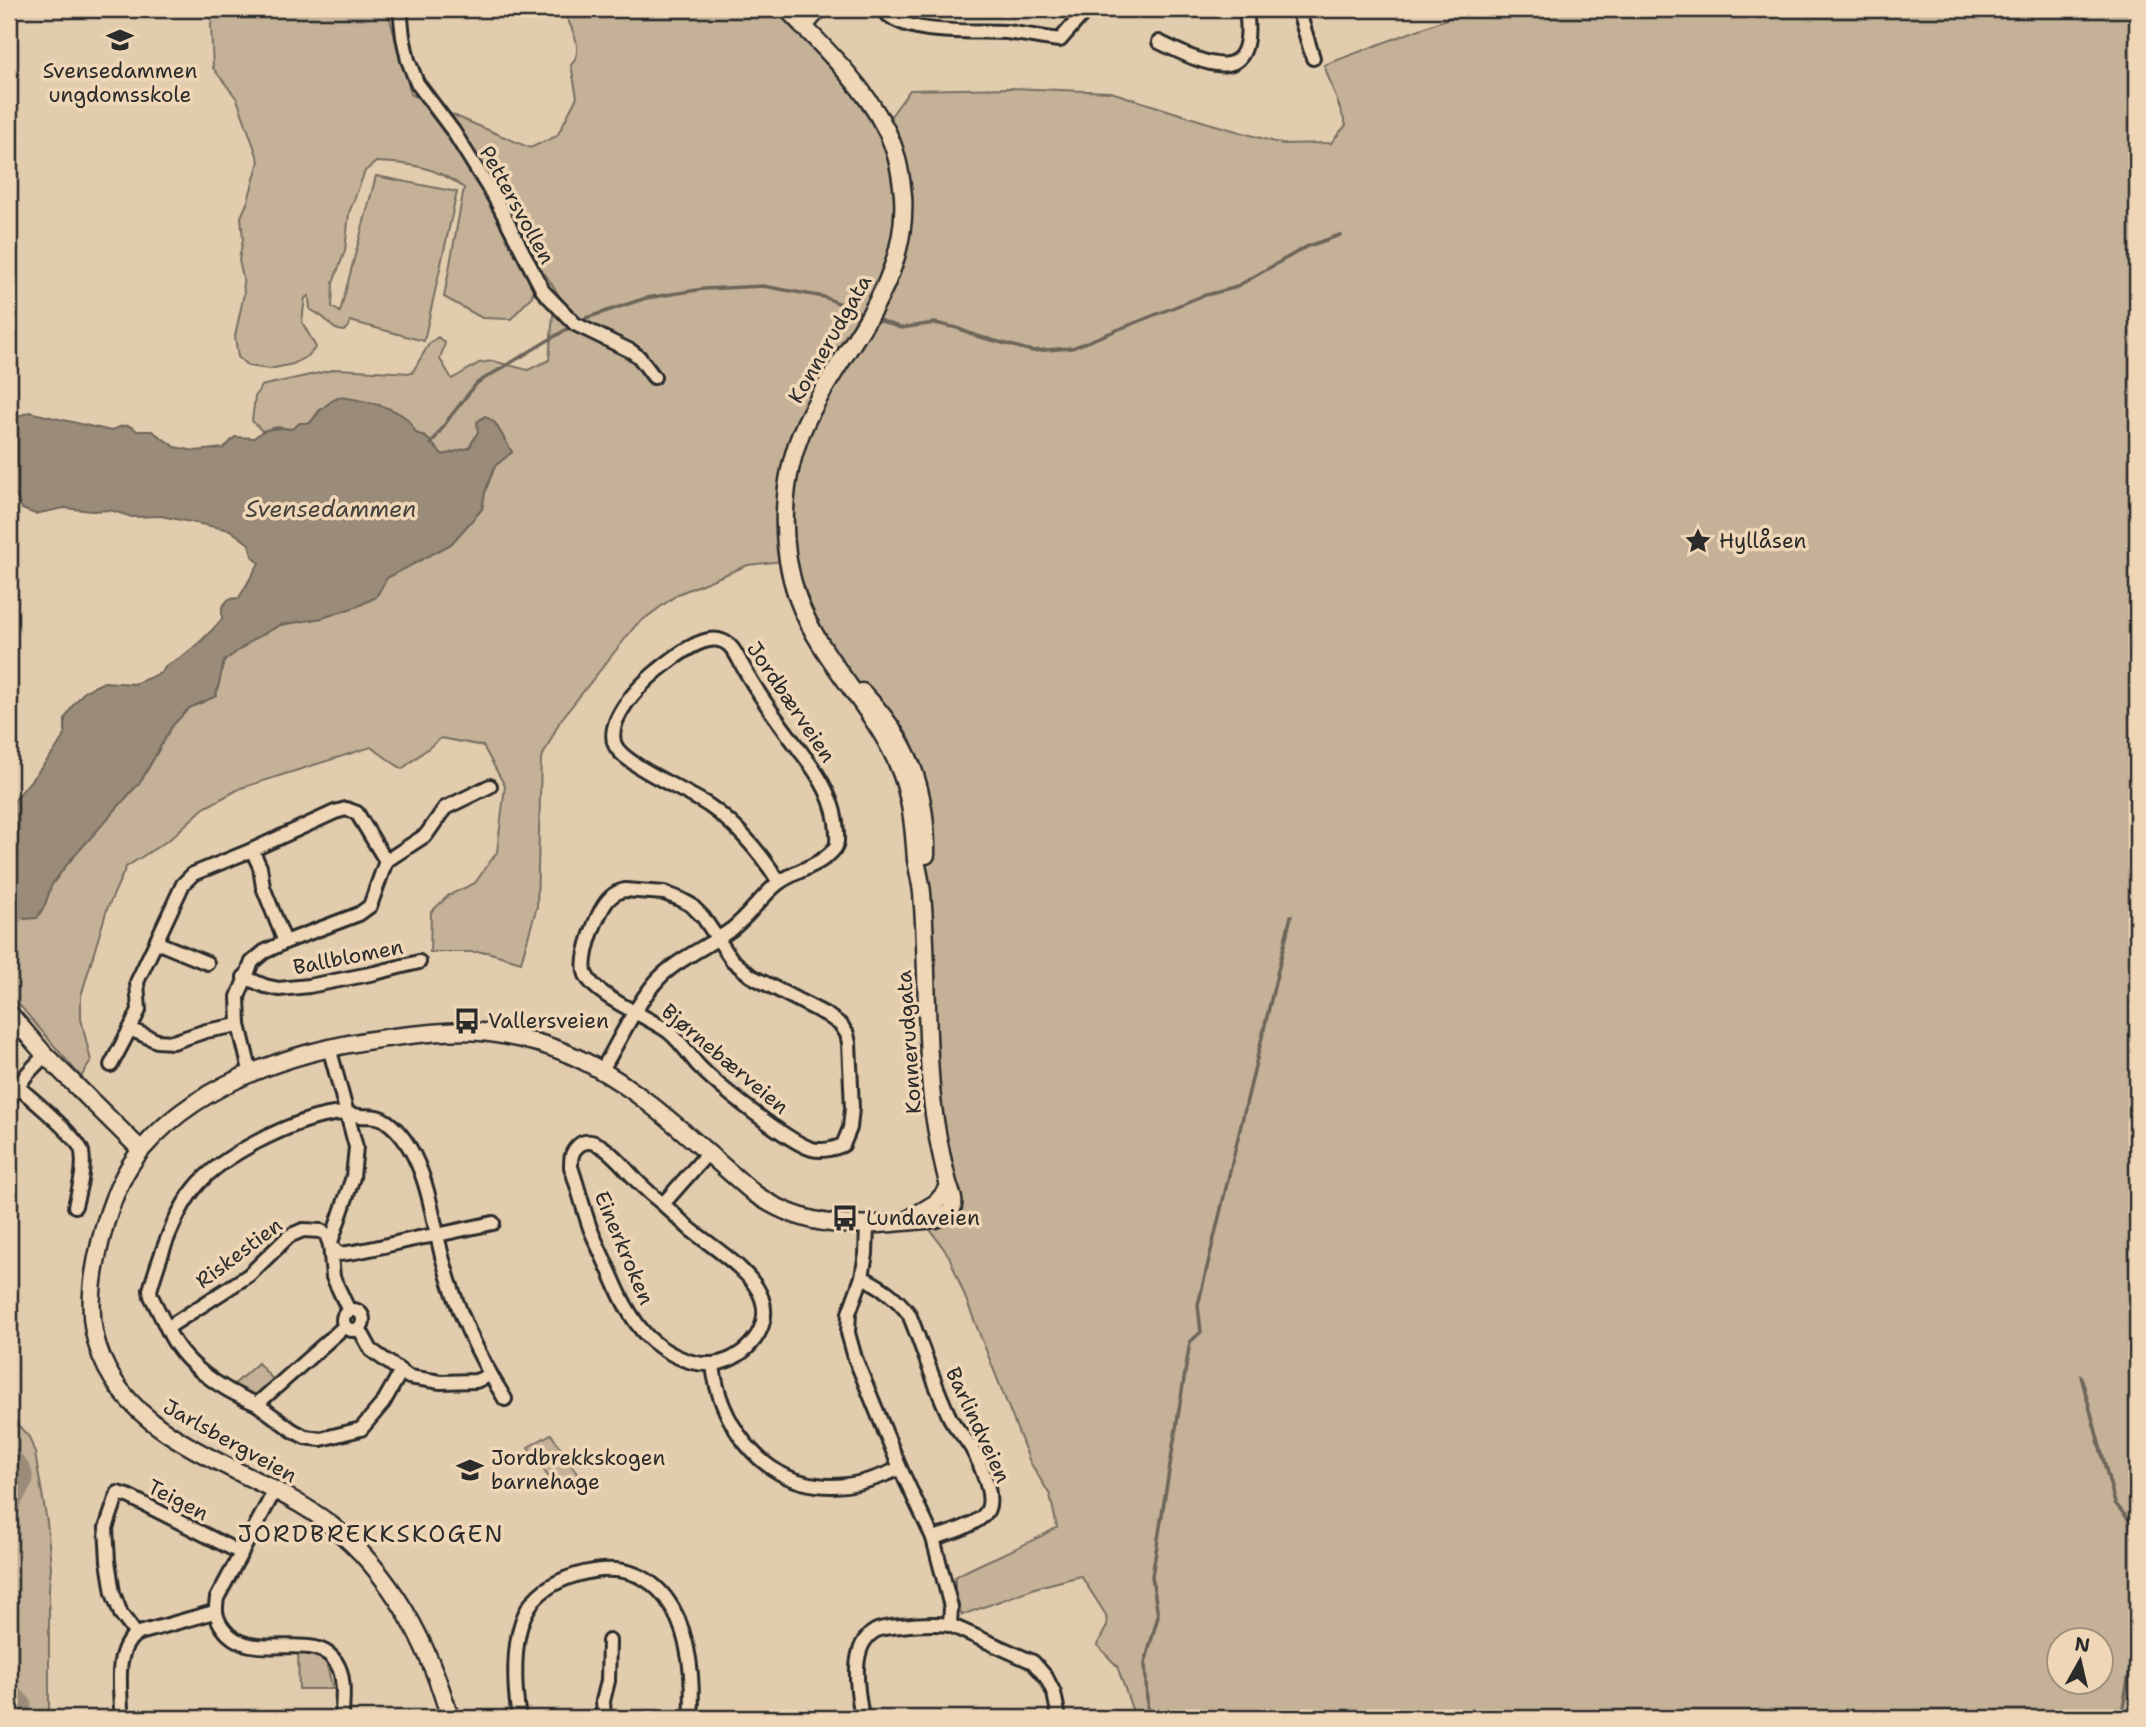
<svg xmlns="http://www.w3.org/2000/svg" width="2146" height="1727" font-family="'Shantell Sans',sans-serif">
<rect width="100%" height="100%" fill="#e2ccae"/>
<filter id="ink" filterUnits="userSpaceOnUse"><feTurbulence type="fractalNoise" baseFrequency=".0143" numOctaves="2"/><feDisplacementMap in="SourceGraphic" scale="14" xChannelSelector="R" yChannelSelector="G"/><feConvolveMatrix kernelMatrix="1 2 1 2 8 2 1 2 1" color-interpolation-filters="sRGB"/></filter>
<g filter="url(#ink)">
<g fill="#c4b198" stroke="#786e62" stroke-width="2" fill-rule="evenodd">
<path d="M213,9H387L411,94L437,108L530,148L557,136L577,97L571,65C586,48 570,27 563,9H776L891,116L910,90L1010,88L1111,92L1205,122L1282,144L1331,143L1346,125L1324,65L1473,9H2137V1718H1135L1117,1666L1097,1645L1107,1626L1106,1615L1081,1576L1038,1587L962,1615L955,1597V1577C988,1558 1024,1548 1057,1527L1050,1495L1030,1462L949,1256L929,1228L957,1220L936,1130L918,804L836,666L783,561L748,565L678,594L636,625L560,721L541,759L537,906L521,962L487,952H430L431,912L449,895L475,883L497,852L505,786L483,746L441,738L402,769L371,747L241,788L204,808L170,839L126,867L107,909L81,996V1019L91,1061L81,1077L9,993V905L25,919L45,905L51,886L68,863L141,781L172,726L189,708L216,696L224,661L254,639L280,625L322,618L358,606L376,597L386,578L451,544L482,509L485,492L495,466L512,452L495,423L478,432L469,448L443,455C431,445 432,438 416,433C396,398 355,406 321,408L310,423H300L292,429L277,427L262,431L252,421L255,397L261,386L337,369L412,373L429,344L438,337L445,343L440,359L452,379L479,363L493,361L528,370L549,360L553,315L564,303L545,274L537,275L532,296L511,319L482,318L444,297L464,188C436,167 411,163 376,162L365,171L349,213L345,251L333,283L332,307L340,312L376,176L457,192L424,341L350,321L349,326L344,331C333,330 332,326 325,319C321,315 314,312 310,309L309,296L305,298L302,322L316,347L308,356L293,364L270,369L248,366L238,357L235,336L244,294L243,278L239,260L243,239L241,217L248,201L259,161L237,99L213,68L211,26ZM2058,1640H2100V1682H2058Z"/>
<path d="M258,1363L276,1383L261,1395L253,1397L231,1387Z"/>
<path d="M9,1415L29,1437L35,1453L47,1522L51,1567L49,1588V1718H9Z"/>
<path d="M551,1434L580,1478L558,1491L528,1447Z"/>
<path d="M298,1651L314,1654L326,1662L333,1689H299Z"/>
</g>
<path fill="#9a8c79" stroke="#6e655a" stroke-width="2" d="M340,397C358,399 386,405 402,415C409,419 412,426 416,433C432,438 431,445 443,455L469,448L478,432L477,422L485,416L495,423L512,452L495,466L485,492L482,509L451,544L387,578L376,597L358,606L322,618L280,625L254,639L224,661L216,696L189,708L172,726L141,781L68,863L51,886L45,905L37,918L25,919L9,905V807L54,752L65,734V719L73,705L85,691L104,682L134,684L161,673C166,663 175,662 184,655C198,645 211,632 222,619V607L229,599L239,598L259,563L252,556L249,544L230,530L161,516L132,517L110,510L92,511L64,508L35,514L22,509L16,496L9,492V420L29,412L111,431C120,426 129,422 137,431H152L175,447L195,451L224,448L235,437L254,438C265,428 276,427 292,429L300,423H310C320,411 325,403 340,397Z"/>
<g fill="none" stroke-linecap="round" stroke-linejoin="round">
<g stroke="#6e655a" stroke-width="3.5">
<path d="M873,318L901,328L935,323L957,328L977,336L1032,351L1072,348L1202,296L1234,288L1306,247L1340,235"/>
<path d="M579,322L586,318L646,298L704,289L763,286L824,297L866,315"/>
<path d="M431,444L450,417L477,383L572,326"/>
<path d="M2081,1376L2115,1503L2137,1530"/>
<path d="M1148,1718L1145,1663L1158,1616L1152,1576L1190,1342L1201,1332L1198,1305L1291,916"/>
<path d="M2121,1718L2137,1630"/>
</g>
<g stroke="#9a8c79" stroke-width="19">
<path d="M9,921L16,912"/>
<path d="M9,1454L22,1471L24,1480L9,1507"/>
<path d="M9,1691L22,1704L19,1718"/>
</g>
<g stroke="#2b2b2b" stroke-width="18">
<g id="street">
<path d="M400,9L403,37L408,60L417,83L453,131L496,200L543,291L575,324L631,351L639,357L654,377"/>
<path d="M882,9C905,37 972,30 1006,32C1024,34 1042,38 1060,40L1087,9"/>
<path d="M1298,9L1313,58"/>
<path d="M1159,42C1206,65 1257,90 1246,9"/>
<path d="M252,850L335,812L346,809L357,813L386,861"/>
<path d="M625,890L664,893L680,899L691,905L703,917L732,960L751,976L827,1015L841,1025L847,1034L849,1043L852,1108L850,1128L843,1145C833,1149 823,1152 812,1149C788,1142 715,1084 697,1064C688,1053 680,1041 669,1032C649,1017 596,997 586,975C579,959 598,908 611,897C615,893 620,891 625,890Z"/>
<path d="M156,942L183,884L193,874L252,850L260,867L263,887L285,942"/>
<path d="M207,963L156,942L137,982L139,1010L130,1029L157,1041L173,1042L206,1031L239,1025"/>
<path d="M244,977L265,986L279,989L309,986L375,973L419,962"/>
<path d="M329,1047L356,1147L353,1177L330,1245L333,1277L349,1311"/>
<path d="M111,1065L130,1029"/>
<path d="M602,1070C618,1043 634,1008 654,984C671,962 709,946 732,929C749,916 760,898 777,884C793,871 822,866 835,848C838,844 837,838 837,833C836,802 820,776 801,752C780,724 759,696 742,665C737,656 732,644 722,641C703,633 672,659 657,671C640,685 605,720 615,745C624,765 687,791 708,805C737,825 760,852 779,882"/>
<path d="M251,1074L239,1025L238,997L252,962L264,952L285,942L359,914L370,906L386,861L426,835L445,808L490,786"/>
<path d="M17,1086C30,1097 80,1139 82,1152C85,1170 79,1189 75,1206"/>
<path d="M9,1099L27,1074L45,1055"/>
<path d="M663,1204C672,1212 681,1221 690,1229C711,1246 754,1272 762,1299C773,1331 740,1364 709,1364C688,1365 662,1351 647,1336C631,1319 621,1298 612,1277C605,1261 597,1245 590,1228C583,1208 578,1187 571,1167C571,1159 571,1153 577,1147C595,1127 626,1170 638,1182C646,1190 654,1197 663,1204L707,1154"/>
<path d="M867,1226L866,1254L862,1277L849,1313L848,1333L855,1358L900,1468L933,1538L951,1607L950,1625"/>
<path d="M862,1277C882,1287 896,1297 909,1314C923,1348 934,1385 950,1418C956,1429 966,1438 972,1449C980,1463 994,1494 988,1509C982,1524 947,1534 933,1538"/>
<circle cx="353" cy="1320" r="10"/>
<path d="M345,1326L257,1404L292,1430L305,1437L321,1439L361,1429L383,1403L400,1373"/>
<path d="M167,1328L151,1296L150,1290C159,1259 174,1213 195,1188C221,1155 293,1120 334,1114C343,1112 351,1115 360,1116C370,1117 378,1115 386,1121C419,1144 430,1198 437,1235L493,1223"/>
<path d="M359,1328L371,1350L409,1377L441,1382L476,1381L490,1375"/>
<path d="M713,1365C719,1420 758,1478 817,1485C845,1489 875,1480 900,1468"/>
<path d="M257,1404C222,1390 182,1364 167,1328L249,1275L289,1236L303,1230L321,1231L326,1234L330,1245L339,1254C373,1251 404,1239 437,1235C449,1293 474,1349 505,1399"/>
<path d="M275,1490L217,1598C215,1610 215,1617 223,1628C250,1667 316,1626 337,1664C346,1679 342,1702 342,1718"/>
<path d="M136,1634L121,1614L113,1593L108,1561L106,1528L118,1493L128,1496L241,1553"/>
<path d="M121,1718C122,1692 112,1652 136,1634L214,1612"/>
<path d="M519,1718C514,1688 512,1640 526,1612C536,1592 556,1581 576,1575C673,1546 697,1643 691,1718"/>
<path d="M604,1718L603,1701L608,1681L609,1641"/>
<path d="M862,1718C858,1694 848,1646 875,1631C882,1627 893,1627 901,1626C918,1624 934,1623 950,1625L1033,1662L1046,1677L1054,1693L1059,1718"/>
</g>
</g>
<g stroke="#2b2b2b" stroke-width="21">
<g id="secondary">
<path d="M803,27L819,9"/>
<path d="M862,692C909,740 927,789 926,855"/>
<path d="M9,1013L45,1055L141,1150"/>
<path d="M909,1219L936,1203L949,1188"/>
<path d="M450,1718C428,1643 393,1575 331,1525C252,1463 117,1445 94,1332C88,1301 94,1269 101,1239C109,1207 121,1173 143,1148C205,1076 311,1046 402,1036C428,1033 455,1030 481,1032C500,1034 519,1038 538,1043C623,1067 688,1138 755,1194C815,1235 868,1225 936,1219C942,1217 949,1215 952,1209C956,1201 950,1191 948,1183C941,1155 935,1127 932,1098C925,1030 928,961 922,893C921,882 918,871 916,860C914,831 912,804 902,775C879,711 822,664 798,599C778,543 781,477 805,424C841,347 909,287 903,196C901,172 896,147 884,126C862,83 820,44 787,9"/>
</g>
</g>
<use href="#street" stroke="#eed6b6" stroke-width="12"/>
<use href="#secondary" stroke="#eed6b6" stroke-width="16"/>
</g>
</g>
<defs>
<g id="school-bare" transform="scale(2.1)"><path d="M0-5L7-2L0 1L-7-2ZM-4 1L0 2.5L4 1V4Q0 6-4 4Z" fill="#2b2b2b" stroke="#eed6b6" stroke-width="2.5" paint-order="stroke"/></g>
<g id="sight-bare" transform="scale(2.1)"><path d="M0-6L1.8-2.2L6-1.7L2.9 1.2L3.7 5.4L0 3.3L-3.7 5.4L-2.9 1.2L-6-1.7L-1.8-2.2Z" fill="#2b2b2b" stroke="#eed6b6" stroke-width="2.5" paint-order="stroke"/></g>
<g id="bus-bare" transform="scale(2.1)"><path d="M-5-6H5V4H4V6H2V4H-2V6H-4V4H-5ZM-3.5-4V0h7V-4ZM-3.5 1.2v1.5H-2V1.2ZM2 1.2v1.5H3.5V1.2Z" fill="#2b2b2b" stroke="#eed6b6" stroke-width="2.5" paint-order="stroke"/></g>
</defs>
<g fill-rule="evenodd">
<use href="#school-bare" x="120" y="40"/>
<use href="#sight-bare" x="1698" y="541"/>
<use href="#bus-bare" x="467" y="1021"/>
<use href="#bus-bare" x="845" y="1218"/>
<use href="#school-bare" x="470" y="1470"/>
</g>
<g text-anchor="middle" stroke-width="7" stroke-linejoin="round" paint-order="stroke">
<g font-size="21" fill="#2b2b2b" stroke="#eed6b6" text-anchor="start">
<text x="120" y="78" text-anchor="middle">Svensedammen<tspan x="120" dy="24">ungdomsskole</tspan></text>
<text x="1719" y="548">Hyllåsen</text>
<text x="488" y="1028">Vallersveien</text>
<text x="866" y="1225">Lundaveien</text>
<text x="491" y="1465">Jordbrekkskogen<tspan x="491" dy="24">barnehage</tspan></text>
</g>
<g font-size="21" fill="#2b2b2b" stroke="#eed6b6">
<text transform="translate(517 205) rotate(61)" y="7">Pettersvollen</text>
<text transform="translate(830 339) rotate(-60)" y="7">Konnerudgata</text>
<text transform="translate(791 702) rotate(56)" y="7">Jordbærveien</text>
<text transform="translate(348 957) rotate(-11)" y="7">Ballblomen</text>
<text transform="translate(909 1042) rotate(-94)" y="7">Konnerudgata</text>
<text transform="translate(725 1059) rotate(40)" y="7">Bjørnebærveien</text>
<text transform="translate(624 1248) rotate(67)" y="7">Einerkroken</text>
<text transform="translate(239 1253) rotate(-37)" y="7">Riskestien</text>
<text transform="translate(978 1425) rotate(65)" y="7">Barlindveien</text>
<text transform="translate(230 1441) rotate(29)" y="7">Jarlsbergveien</text>
<text transform="translate(178 1500) rotate(27)" y="7">Teigen</text>
</g>
<g font-size="23" font-style="italic" fill="#47433e" stroke="#eed6b6">
<text x="331" y="517">Svensedammen</text>
</g>
<g font-size="24" letter-spacing="2" fill="#2b2b2b" stroke="#eed6b6">
<text x="371" y="1542">JORDBREKKSKOGEN</text>
</g>
</g>
<rect width="2146" height="1727" fill="none" stroke="#eed6b6" stroke-width="35"/>
<rect x="18" y="18" width="2111" height="1692" fill="none" stroke="#2b2b2b" stroke-width="2.5" filter="url(#ink)"/>
<g transform="translate(2080 1661) rotate(8)"><circle r="33" fill="#eed6b6" stroke="#a0927e" stroke-width="2"/>
<path d="M0-5L12 26L0 18L-12 26Z" fill="#2b2b2b"/>
<text y="-10" font-size="19" font-weight="bold" text-anchor="middle" fill="#2b2b2b">N</text>
</g>
</svg>
